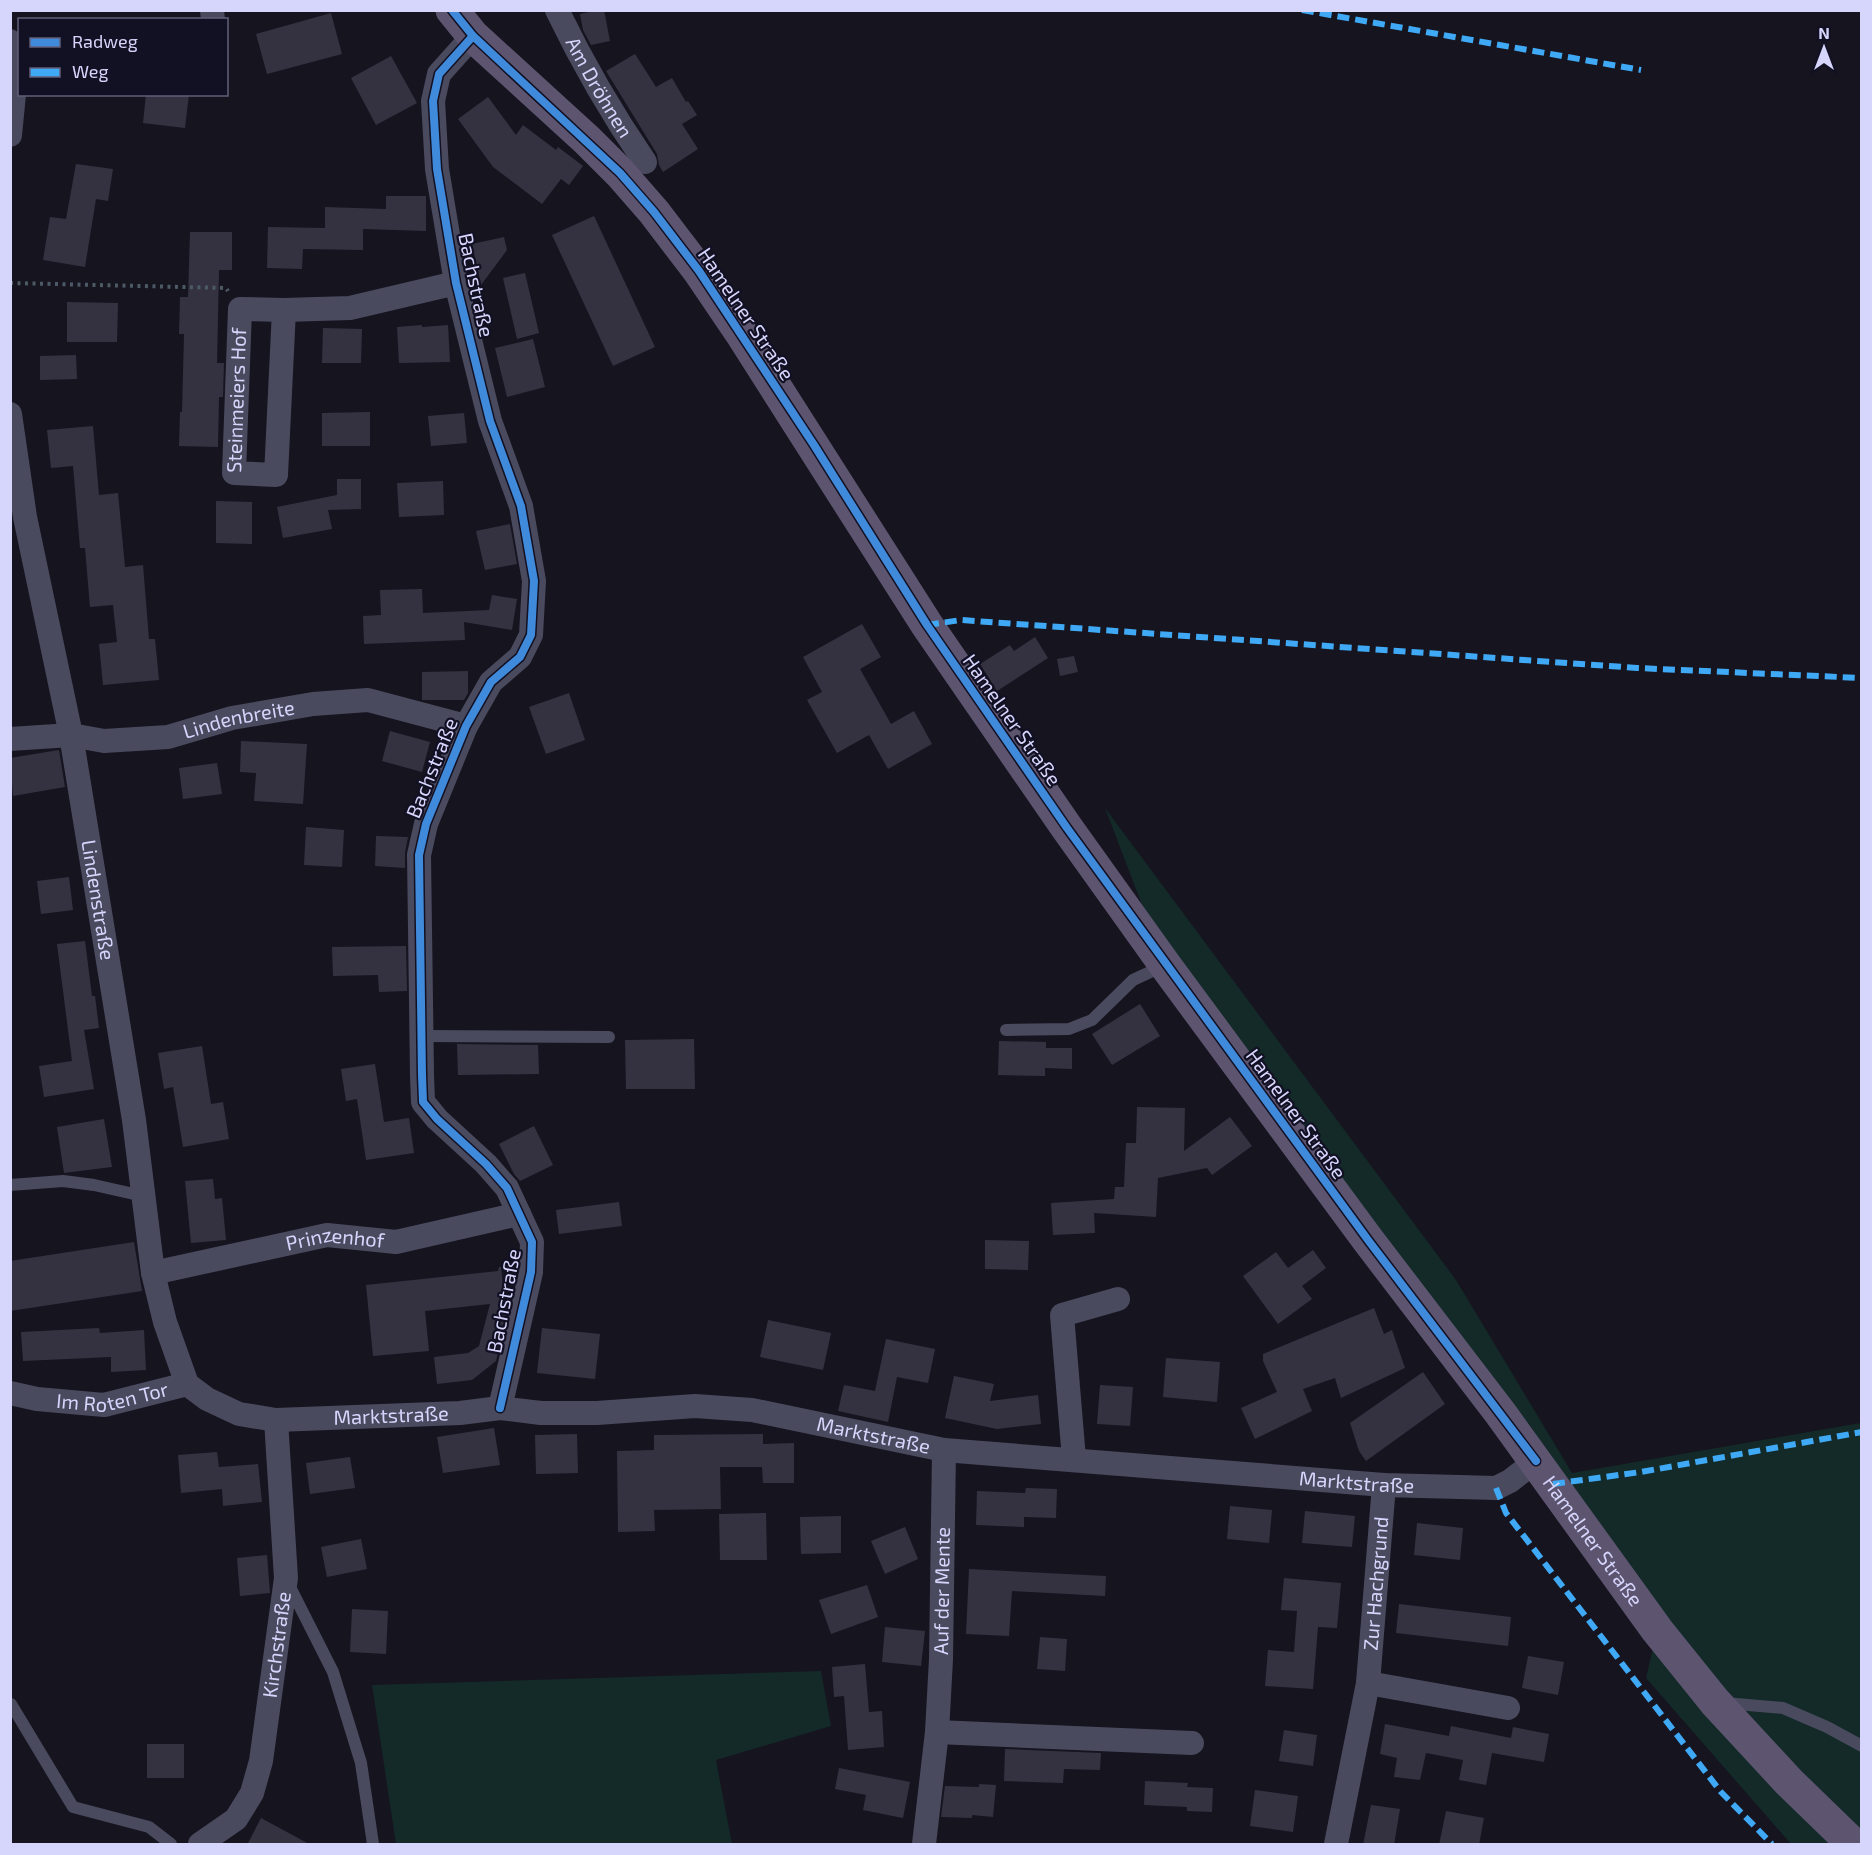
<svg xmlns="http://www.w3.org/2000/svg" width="1872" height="1855" font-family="'Exo 2',sans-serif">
<rect width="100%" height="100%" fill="#16141f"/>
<g fill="#132a29">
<path d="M1105,808L1456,1280L1572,1473L1861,1423V1844H1791L1646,1678L1657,1630L1165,965Z"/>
<path d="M821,1671L831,1726L716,1760L732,1844H396L372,1685Z"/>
</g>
<g fill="#343241">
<path d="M597,10H604L610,41L591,45L583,30L580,14Z"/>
<path d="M331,13L342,54L267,74L256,34Z"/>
<path d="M635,54L656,87L672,78L686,102L688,101L697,115L682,124L698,149L663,172L659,165L657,154L606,71Z"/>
<path d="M391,56L417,103L376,125L351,78Z"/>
<path d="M146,94H189L185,128L143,123Z"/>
<path d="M488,97L516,135L523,125L556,150L558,147L583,166L569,185L561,179L542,204L493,167L458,119Z"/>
<path d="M76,164L113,169L108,201L96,199L85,267L43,260L50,217L66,219Z"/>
<path d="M386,196H426V231L363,229V250L303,249L302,269L267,268L268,227L325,228V207L386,209Z"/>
<path d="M594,216L655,347L613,366L552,235Z"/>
<path d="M190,232H232V270H219L217,363H224L223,397H219L218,447L179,446L180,412H182L184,334H179L180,297H188Z"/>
<path d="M504,237L507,250L481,285L472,244Z"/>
<path d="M525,273L539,333L517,339L503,278Z"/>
<path d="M67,302L118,303L117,342H67Z"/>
<path d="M422,325V327L448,325L450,362L399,363L397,327Z"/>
<path d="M323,328L362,329L361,363H322Z"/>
<path d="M533,339L545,387L507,397L495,348Z"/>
<path d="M76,355L77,379L40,380V356Z"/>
<path d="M370,412V446H322V413Z"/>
<path d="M464,413L467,443L431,446L428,416Z"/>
<path d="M93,426L99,495L118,493L125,567L143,565L149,639H155L159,680L103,685L99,644L117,642L113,605L90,607L85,548H80L73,466L51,468L47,430Z"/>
<path d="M337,479H361V509L328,510L332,529L283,538L277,507L337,495Z"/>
<path d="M443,481L444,515L399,517L397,483Z"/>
<path d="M216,501L252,502V544L216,543Z"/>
<path d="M510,524L517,564L485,570L476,531Z"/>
<path d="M422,589L423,613L489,610L492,595L517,599L512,630L464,622L465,640L364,644L363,616L381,615L380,590Z"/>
<path d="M862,624L881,657L860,669L891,724L914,711L932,744L888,769L869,735L837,753L807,700L822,692L803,657Z"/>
<path d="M1035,637L1048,658L997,691L980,664L1010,645L1014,651Z"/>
<path d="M1074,656L1078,672L1060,676L1057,659Z"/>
<path d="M468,671V693L464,700H422V672Z"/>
<path d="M569,693L585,740L546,754L529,707Z"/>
<path d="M390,731L430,742L422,772L382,761Z"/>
<path d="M241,741L307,744L303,804L254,801L256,773L240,772Z"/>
<path d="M59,750L65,787L13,796L10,758Z"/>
<path d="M217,763L222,794L183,799L179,768Z"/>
<path d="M306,827L344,830L342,867L304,865Z"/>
<path d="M376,836L408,837L405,852V868L375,866Z"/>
<path d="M69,877L73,910L41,914L37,881Z"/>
<path d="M85,941L92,996H95L99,1028L84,1030L94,1089L44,1097L39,1066L72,1061L57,944Z"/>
<path d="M406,946L407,991L379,992L378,975L333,976L332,947Z"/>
<path d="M1140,1004L1160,1036L1112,1065L1092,1034Z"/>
<path d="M694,1039L695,1089H626L625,1040Z"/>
<path d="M999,1041L1046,1042V1048H1072V1069L1045,1068V1076L998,1075Z"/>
<path d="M457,1044L538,1045L539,1074L458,1075Z"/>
<path d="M202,1046L211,1104L223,1102L229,1139L183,1147L173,1087L164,1089L158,1053Z"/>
<path d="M375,1064L384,1122L409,1118L414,1153L366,1160L357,1099L346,1101L341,1069Z"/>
<path d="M1137,1107L1185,1108L1184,1151L1230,1117L1252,1146L1212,1175L1207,1168L1158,1178L1156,1217L1094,1213L1095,1233L1053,1235L1051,1203L1114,1199L1115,1187H1124L1126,1143H1136Z"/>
<path d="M104,1119L112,1167L64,1173L57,1127Z"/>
<path d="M534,1126L553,1165L520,1181L514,1174L499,1144Z"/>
<path d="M213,1179L215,1199L222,1198L226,1240L191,1243L185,1181Z"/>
<path d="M619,1202L622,1226L559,1234L556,1210Z"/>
<path d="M985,1240L1029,1241L1028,1270L985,1269Z"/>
<path d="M134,1242L142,1291L10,1311V1261Z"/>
<path d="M1313,1250L1326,1268L1302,1286L1312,1299L1278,1324L1243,1276L1276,1252L1288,1268Z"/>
<path d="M499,1267H501L506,1316L496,1361L472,1380L437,1384L434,1357L468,1353L479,1346L490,1304L425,1311L429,1351L373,1356L366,1285L498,1271Z"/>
<path d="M1374,1308L1384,1334L1392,1330L1405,1368L1341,1398L1335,1378L1303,1389L1312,1411L1255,1439L1241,1408L1277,1392L1263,1361V1354Z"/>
<path d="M768,1320L831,1333L823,1370L760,1357Z"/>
<path d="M99,1328L100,1333L144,1330L146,1370L111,1372V1357L23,1361L21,1332Z"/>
<path d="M542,1328L600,1334L595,1379L537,1373Z"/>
<path d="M886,1339L935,1349L928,1383L897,1377L888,1422L838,1411L844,1385L875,1391Z"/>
<path d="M1166,1358L1220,1362L1217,1402L1163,1397Z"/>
<path d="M1423,1372L1445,1404L1366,1461L1359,1451L1350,1423Z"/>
<path d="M954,1376L994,1384L990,1401L1038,1395L1041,1424L997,1429L945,1418Z"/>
<path d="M1100,1385L1133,1387L1130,1426L1097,1424Z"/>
<path d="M494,1428L500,1465L443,1473L437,1437Z"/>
<path d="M577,1434L578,1473L536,1474L535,1435Z"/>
<path d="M763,1434V1444L794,1443V1483H763L762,1467H720L721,1509L654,1510L655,1531L618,1532L617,1451L654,1450V1435Z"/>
<path d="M217,1452L219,1467L258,1464L262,1502L223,1506L222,1489L181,1493L178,1455Z"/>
<path d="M350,1457L355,1488L310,1494L306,1463Z"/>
<path d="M1026,1488L1057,1489L1056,1518L1024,1517V1527L976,1525L977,1491L1025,1493Z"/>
<path d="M1230,1506L1272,1510L1269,1543L1227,1539Z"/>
<path d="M1305,1511L1355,1516L1352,1547L1302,1543Z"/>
<path d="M766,1513L767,1560H720L719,1514Z"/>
<path d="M841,1516V1553L801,1554L800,1517Z"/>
<path d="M1417,1523L1463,1528L1460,1560L1414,1555Z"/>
<path d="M905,1527L918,1559L885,1574L871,1541Z"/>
<path d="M361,1539L367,1569L327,1577L321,1547Z"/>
<path d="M267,1555L270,1593L240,1596L237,1558Z"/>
<path d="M969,1569L1106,1576L1105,1596L1012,1591L1009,1636L966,1634Z"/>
<path d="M1284,1578L1341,1583L1337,1628L1318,1627L1313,1689L1265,1686L1268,1650L1294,1652L1297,1611L1281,1610Z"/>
<path d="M867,1585L878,1617L831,1634L819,1600Z"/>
<path d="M1399,1604L1511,1617L1508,1646L1396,1633Z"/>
<path d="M352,1609L388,1611L386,1654L350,1652Z"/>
<path d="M885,1627L925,1631L921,1666L882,1662Z"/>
<path d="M1040,1637L1067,1639L1065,1671L1037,1669Z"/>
<path d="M1528,1656L1564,1662L1558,1695L1522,1688Z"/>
<path d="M865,1664L869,1712L882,1711L884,1747L848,1750L844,1696L834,1697L832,1667Z"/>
<path d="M1385,1724L1449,1736L1451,1726L1511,1738L1513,1727L1549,1734L1544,1762L1492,1753L1486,1785L1459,1780L1463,1760L1426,1753L1420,1780L1394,1777L1397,1758L1380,1754Z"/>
<path d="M1284,1730L1317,1735L1313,1766L1279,1761Z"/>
<rect x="147" y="1744" width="37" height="34"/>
<path d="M1005,1749L1101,1753L1100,1770L1064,1769L1063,1783L1004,1781Z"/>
<path d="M839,1768L910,1782L903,1818L863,1810L866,1795L835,1789Z"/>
<path d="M1145,1781L1188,1783L1187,1787L1213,1788L1212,1812L1187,1811V1807L1144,1805Z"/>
<path d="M979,1784L996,1785L993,1817L972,1815V1818L941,1817L945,1786L979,1787Z"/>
<path d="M1255,1790L1298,1796L1293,1832L1250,1826Z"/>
<path d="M1371,1805L1400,1809L1394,1845H1363Z"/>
<path d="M1446,1811L1484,1818L1479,1845H1439Z"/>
<path d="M261,1818L311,1845H247Z"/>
</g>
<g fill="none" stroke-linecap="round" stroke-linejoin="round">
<path stroke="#4c5a65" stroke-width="4" stroke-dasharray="3 4.5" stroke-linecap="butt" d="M10,283L226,288L228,291"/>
<g stroke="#4a4a5f" stroke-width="12">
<path d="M1006,1030L1069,1029L1092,1020L1133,980L1163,966"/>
<path d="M422,1036L609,1037"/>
<path d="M10,1185L63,1181L94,1185L143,1196"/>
<path d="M289,1585L333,1672L361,1763L373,1844"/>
<path d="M1725,1703L1783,1708L1827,1727L1862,1746"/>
<path d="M11,1704L73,1807L149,1827L171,1844"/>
</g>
<g stroke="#4a4a5f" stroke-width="24">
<path d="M212,10L213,20"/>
<path id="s1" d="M557,10C583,64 612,114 645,162"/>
<path d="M473,36L439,74L433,101L437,169L456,283L490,421L521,506L534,581L531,635L520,657L491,682L466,726L426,824L419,855L422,1075L423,1102L437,1119L486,1164L507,1188L532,1242L531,1272L500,1408"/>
<path d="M10,41L14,94L10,135"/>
<path id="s2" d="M284,310L276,475L234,473L240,309L284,310L350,308L456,283"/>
<path id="s3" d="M10,414L25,517L71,735L134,1120L153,1273L165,1322L187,1384"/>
<path id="s4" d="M10,739L71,735L104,741L168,737L232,718L313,704L368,700L466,726"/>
<path id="s5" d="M153,1273L327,1235L396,1242L519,1214"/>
<path id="s6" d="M187,1384L207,1399L239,1414L276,1420L460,1413L500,1408L541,1413H597L695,1406L752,1410L944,1450L1384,1485L1496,1488L1510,1481L1536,1461"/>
<path id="s7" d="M10,1393L37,1399L104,1405L187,1384"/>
<path d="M1074,1459L1062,1315L1118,1299"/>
<path d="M1368,1683L1508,1708"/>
<path d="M937,1732L1192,1743"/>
<path id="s8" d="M200,1844L236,1819L252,1793L261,1761L286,1578L276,1420"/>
<path id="s9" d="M924,1844L937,1732L941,1659L944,1450"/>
<path id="s10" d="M1336,1844L1368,1683L1384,1485"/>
</g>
<path stroke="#5d5570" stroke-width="33" id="s11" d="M452,10L473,36L587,140L620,173L654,212L699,271L741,333L927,625L1067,828L1165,965L1368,1240L1501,1414L1657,1630L1715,1702L1789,1782L1853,1844"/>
<g stroke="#3fa9f5" stroke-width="6" stroke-dasharray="12 6" stroke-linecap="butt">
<path d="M1302,10L1641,70"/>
<path d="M927,625L961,620L1637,668L1862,678"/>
<path d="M1553,1484L1641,1472L1862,1432"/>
<path d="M1496,1488L1506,1513L1721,1792L1772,1844"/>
</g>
<g stroke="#121023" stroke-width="11">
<g id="cycleway">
<path d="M452,10L473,36L620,173L654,212L699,271L814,445L927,625L1067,828L1368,1240L1536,1461"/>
<path d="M473,36L439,74L433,101L437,169L456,283L490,421L521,506L534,581L531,635L520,657L491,682L466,726L426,824L419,855L422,1075L423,1102L437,1119L486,1164L507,1188L532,1242L531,1272L500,1408"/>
</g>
</g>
<use href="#cycleway" stroke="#408adc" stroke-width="8"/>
</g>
<g text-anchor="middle" stroke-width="4.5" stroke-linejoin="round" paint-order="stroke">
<g font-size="20" fill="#d6d5fc" stroke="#121023">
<text dy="7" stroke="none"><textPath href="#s1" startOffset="88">Am Dröhnen</textPath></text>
<text transform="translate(476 285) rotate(78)" y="7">Bachstraße</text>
<text transform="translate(746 314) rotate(56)" y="7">Hamelner Straße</text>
<text dy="7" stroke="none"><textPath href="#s2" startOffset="280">Steinmeiers Hof</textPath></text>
<text dy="7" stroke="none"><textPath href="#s4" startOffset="232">Lindenbreite</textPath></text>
<text transform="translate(1012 720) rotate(55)" y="7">Hamelner Straße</text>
<text transform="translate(432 768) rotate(-68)" y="7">Bachstraße</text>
<text dy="7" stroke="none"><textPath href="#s3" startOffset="494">Lindenstraße</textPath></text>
<text transform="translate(1296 1114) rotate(54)" y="7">Hamelner Straße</text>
<text dy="7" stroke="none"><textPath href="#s5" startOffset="186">Prinzenhof</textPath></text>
<text transform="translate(504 1301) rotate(-79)" y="7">Bachstraße</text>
<text dy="7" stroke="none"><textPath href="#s7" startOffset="104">Im Roten Tor</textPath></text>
<text dy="7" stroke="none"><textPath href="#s6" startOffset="213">Marktstraße</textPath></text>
<text dy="7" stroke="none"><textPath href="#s6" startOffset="699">Marktstraße</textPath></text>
<text dy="7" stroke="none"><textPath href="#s6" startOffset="1185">Marktstraße</textPath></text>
<text dy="7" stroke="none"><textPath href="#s11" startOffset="1914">Hamelner Straße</textPath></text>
<text dy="7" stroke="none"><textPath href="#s10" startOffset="264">Zur Hachgrund</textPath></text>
<text dy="7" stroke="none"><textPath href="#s9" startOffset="254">Auf der Mente</textPath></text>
<text dy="7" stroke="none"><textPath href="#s8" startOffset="225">Kirchstraße</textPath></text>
</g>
</g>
<rect width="1872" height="1855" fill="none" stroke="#d6d5fc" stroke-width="24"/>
<rect x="18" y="18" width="210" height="78" fill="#121023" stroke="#605f7a" stroke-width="1.5"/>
<rect x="30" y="38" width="30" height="9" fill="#408adc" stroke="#605f7a" stroke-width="1.5"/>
<text x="72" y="48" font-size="18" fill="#d6d5fc">Radweg</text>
<rect x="30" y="68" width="30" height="9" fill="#3fa9f5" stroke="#605f7a" stroke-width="1.5"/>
<text x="72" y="78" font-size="18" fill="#d6d5fc">Weg</text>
<g transform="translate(1824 48)" stroke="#121023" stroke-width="4.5" paint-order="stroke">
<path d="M0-4.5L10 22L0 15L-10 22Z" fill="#d6d5fc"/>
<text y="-9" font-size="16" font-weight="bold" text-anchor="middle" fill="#d6d5fc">N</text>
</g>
</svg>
